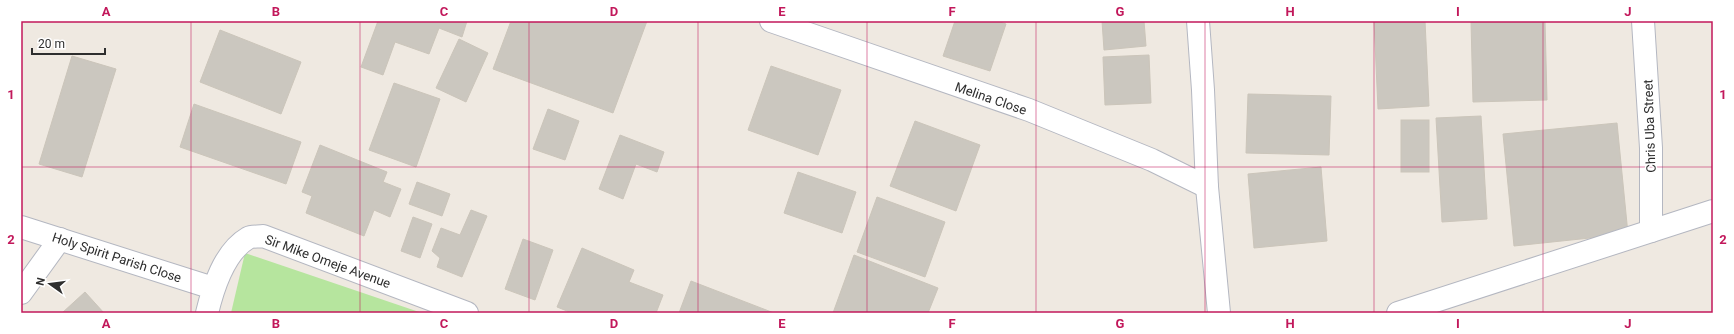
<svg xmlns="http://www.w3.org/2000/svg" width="1734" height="334" font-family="Roboto,sans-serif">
<rect width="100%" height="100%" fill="#efe9e1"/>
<path fill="#b6e59e" d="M245,253L422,313H231Z"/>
<g fill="#cbc7bf" stroke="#cbc5ba">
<path d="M378,21H467L462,37L439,28L429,54L395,42L383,75L361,67Z"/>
<path d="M511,21H647L613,113L493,69Z"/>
<path d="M955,21H997L1006,24L990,71L943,56Z"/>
<path d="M1102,21H1144L1146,46L1104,50Z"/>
<path d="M1374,21H1425L1429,106L1378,109Z"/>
<path d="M1471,21H1545L1547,100L1473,102Z"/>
<path d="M220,30L301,62L281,114L200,82Z"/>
<path d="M459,39L488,53L466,102L436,88Z"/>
<path d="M1149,55L1151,103L1105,105L1103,57Z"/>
<path d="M72,56L116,69L82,177L39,164Z"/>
<path d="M771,66L841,90L818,155L748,130Z"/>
<path d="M394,83L440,99L416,167L369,150Z"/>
<path d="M1248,94L1331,96L1329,155L1246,153Z"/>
<path d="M194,104L301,142L286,184L180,147Z"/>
<path d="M548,109L579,121L565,160L533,149Z"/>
<path d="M1481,116L1487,219L1442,222L1436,118Z"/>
<rect x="1401" y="120" width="28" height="52"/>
<path d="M915,121L980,145L956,211L890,186Z"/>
<path d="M1617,123L1628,234L1514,246L1503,134Z"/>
<path d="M620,135L664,152L657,172L636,164L623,199L599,189Z"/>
<path d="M320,145L387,172L383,182L401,189L390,217L374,210L364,236L306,213L312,196L302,192Z"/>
<path d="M1321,167L1327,241L1254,248L1248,174Z"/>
<path d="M798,172L856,192L842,233L784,213Z"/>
<path d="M417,182L450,194L442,216L409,204Z"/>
<path d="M877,197L945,222L925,277L857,252Z"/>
<path d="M471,210L487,216L462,277L437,267L440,258L432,251L441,228L460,235Z"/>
<path d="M413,217L432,224L420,258L401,251Z"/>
<path d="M523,239L553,250L535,300L505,289Z"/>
<path d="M582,248L634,270L629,282L663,295L656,313H572L557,307Z"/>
<path d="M854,255L938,288L928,313H833Z"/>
<path d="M691,281L774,313H679Z"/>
<path d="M85,292L104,313H62Z"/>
</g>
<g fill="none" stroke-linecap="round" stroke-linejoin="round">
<g stroke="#b4b7c1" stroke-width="24">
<g id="minor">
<path d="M771,21L1029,110L1152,160L1207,187"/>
<path d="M1198,21L1203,90L1207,187L1219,313"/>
<path d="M1643,21L1651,148V231"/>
<path d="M21,227L213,288"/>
<path d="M21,293L60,239"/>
<path d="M207,313C213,288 224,252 248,238C252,236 259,237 263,236L467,313"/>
<path d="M1398,313L1713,211"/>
</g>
</g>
<use href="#minor" stroke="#fff" stroke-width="22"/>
</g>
<path fill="none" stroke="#c2185b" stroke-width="1" stroke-opacity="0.55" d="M191,21V313M360,21V313M529,21V313M698,21V313M867,21V313M1036,21V313M1205,21V313M1374,21V313M1543,21V313M21,167H1713"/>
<g text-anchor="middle" stroke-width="3" stroke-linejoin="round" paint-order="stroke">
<g font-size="13" fill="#2e2e2e" stroke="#fff">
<text transform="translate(991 98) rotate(19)" y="5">Melina Close</text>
<text transform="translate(1649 126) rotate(-92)" y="5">Chris Uba Street</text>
<text transform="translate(117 257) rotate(18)" y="5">Holy Spirit Parish Close</text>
<text transform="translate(328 261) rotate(20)" y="5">Sir Mike Omeje Avenue</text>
</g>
</g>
<rect width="1734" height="334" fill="none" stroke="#ffffff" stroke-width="44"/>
<g transform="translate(50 284) rotate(284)" stroke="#ffffff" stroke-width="3" paint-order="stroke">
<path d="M0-3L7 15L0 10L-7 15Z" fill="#2e2e2e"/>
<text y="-6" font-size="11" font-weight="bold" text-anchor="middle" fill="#2e2e2e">N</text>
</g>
<path d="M32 48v6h73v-6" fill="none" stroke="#2e2e2e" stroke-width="2"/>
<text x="38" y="48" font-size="12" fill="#2e2e2e" stroke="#ffffff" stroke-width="3" paint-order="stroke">20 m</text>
<rect x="22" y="22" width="1690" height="290" fill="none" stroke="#c2185b" stroke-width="1.5"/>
<g font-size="13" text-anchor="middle" font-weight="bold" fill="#c2185b">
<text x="106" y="16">A</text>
<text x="276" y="16">B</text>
<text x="444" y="16">C</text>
<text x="614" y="16">D</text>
<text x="782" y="16">E</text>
<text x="952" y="16">F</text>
<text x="1120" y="16">G</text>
<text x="1290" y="16">H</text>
<text x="1458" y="16">I</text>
<text x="1628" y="16">J</text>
<text x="11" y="99">1</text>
<text x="1723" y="99">1</text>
<text x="11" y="244">2</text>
<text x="1723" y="244">2</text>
<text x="106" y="328">A</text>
<text x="276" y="328">B</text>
<text x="444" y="328">C</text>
<text x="614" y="328">D</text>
<text x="782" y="328">E</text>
<text x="952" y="328">F</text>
<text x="1120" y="328">G</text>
<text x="1290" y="328">H</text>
<text x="1458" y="328">I</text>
<text x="1628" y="328">J</text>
</g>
</svg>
